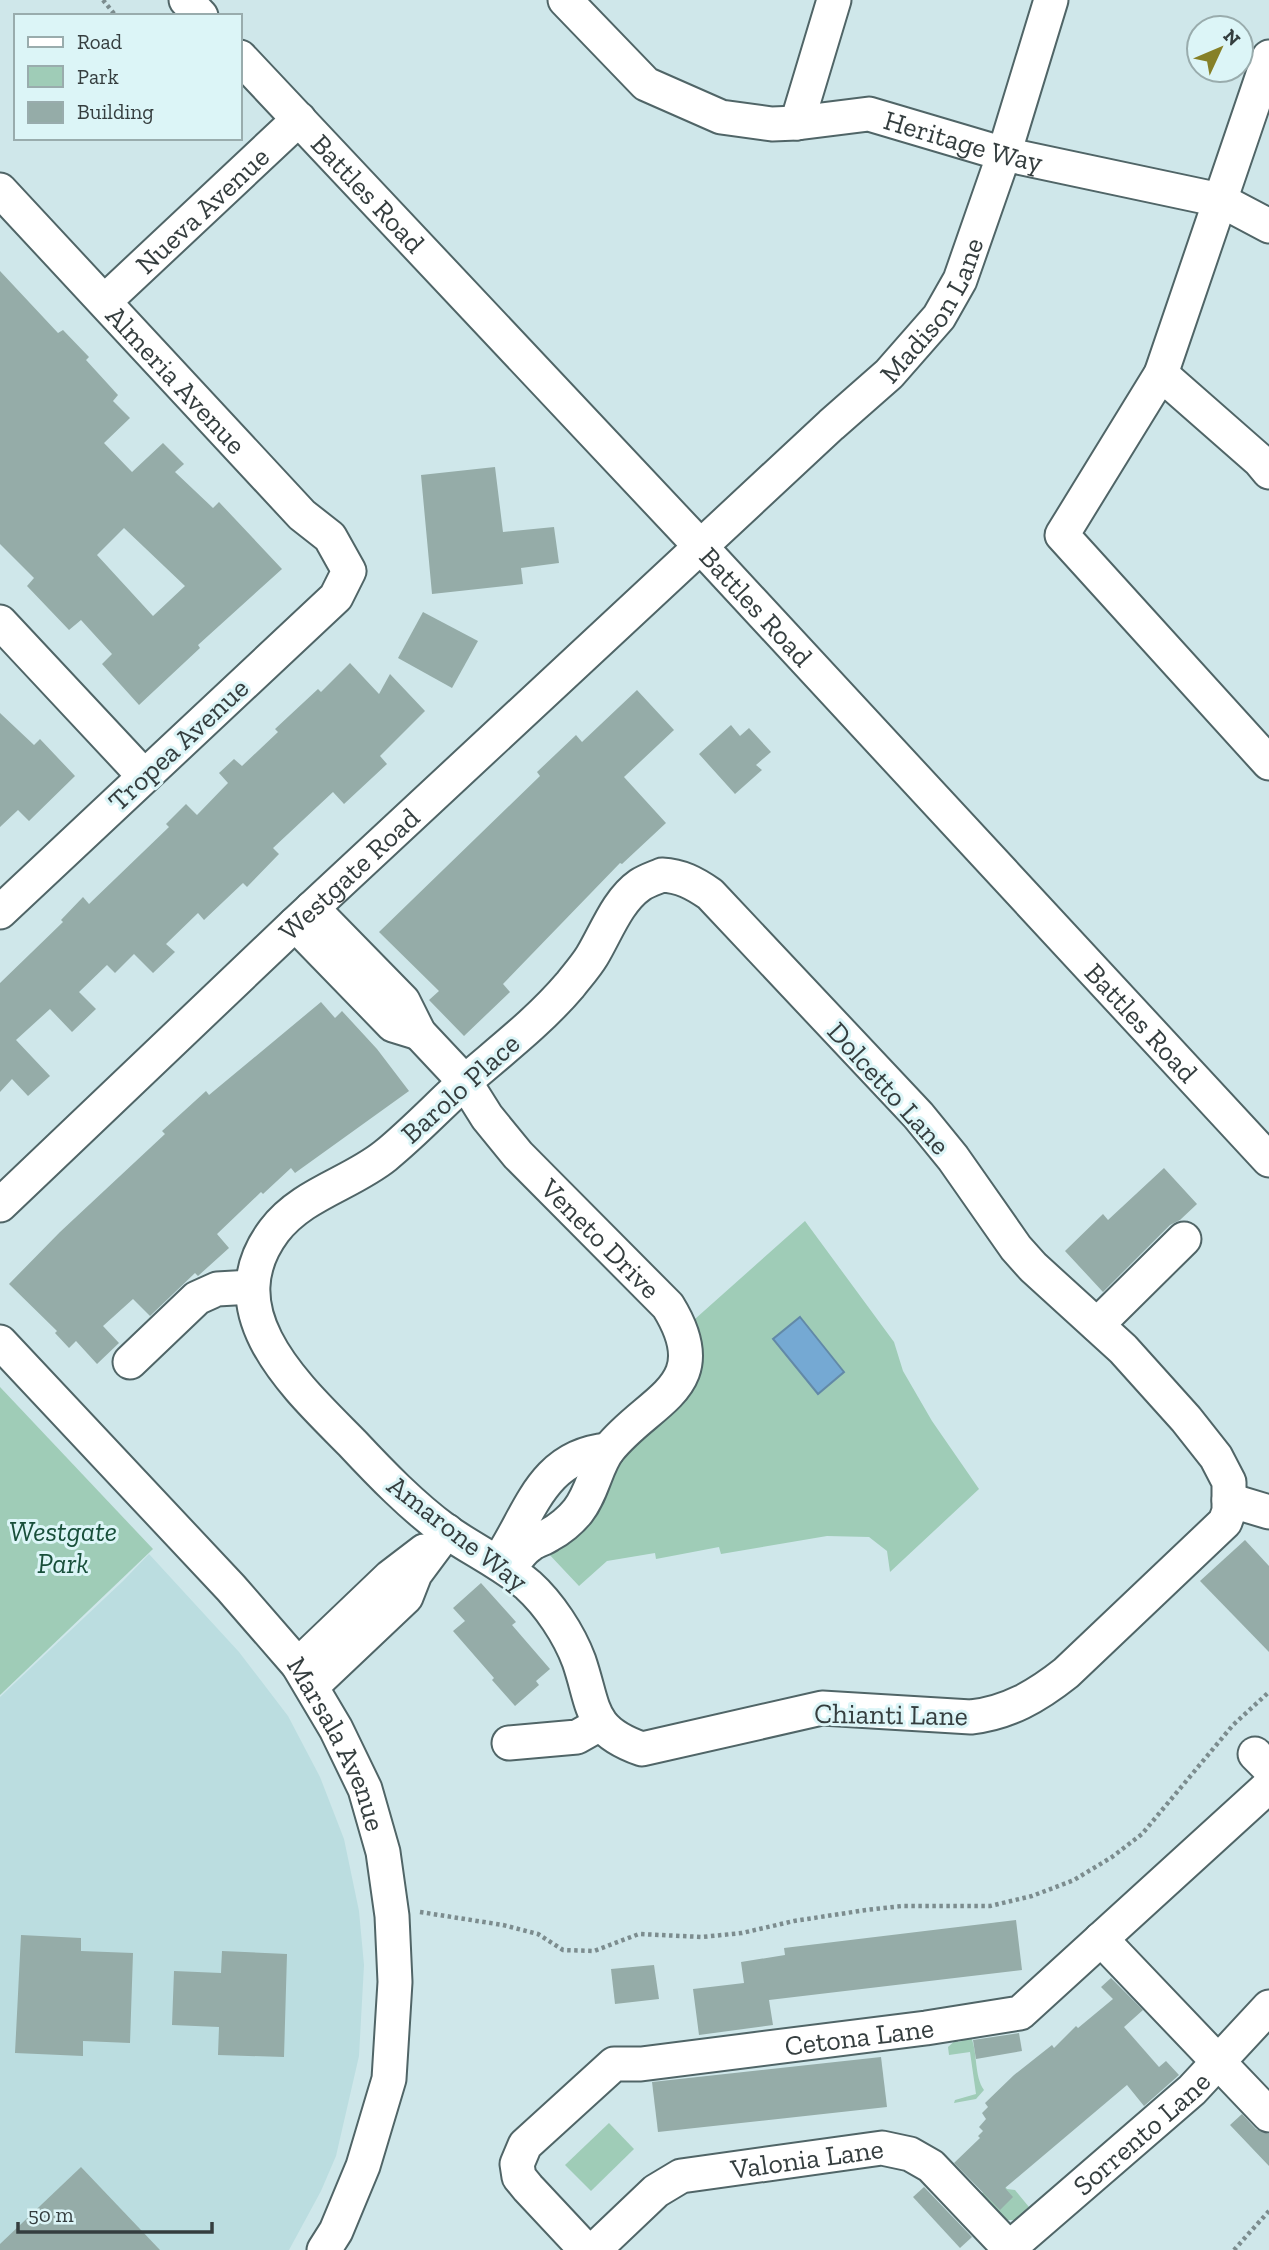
<svg xmlns="http://www.w3.org/2000/svg" width="1269" height="2250" font-family="'Zilla Slab',serif">
<rect width="100%" height="100%" fill="#cfe7ea"/>
<path fill="#bbdde0" d="M149,1554L239,1652L288,1716L320,1777L344,1839L359,1911L364,1965L359,2056L336,2156L321,2191L289,2250H0V1697L123,1581Z"/>
<g fill="#9fccb7">
<path d="M805,1221L894,1342L903,1371L932,1421L979,1489L890,1572L887,1551L869,1537L827,1536L721,1554L719,1547L656,1559L655,1553L607,1561L579,1586L546,1551L618,1463L682,1399L701,1372L695,1319Z"/>
<path d="M0,1387L153,1549L0,1695Z"/>
<path d="M971,2037C978,2054 974,2076 984,2090L976,2099L954,2103L955,2100L976,2094L970,2052L949,2055L948,2047L957,2039L958,2042L962,2041V2038Z"/>
<path d="M609,2123L634,2149L591,2191L565,2165Z"/>
<path d="M998,2179L1007,2189L1015,2190L1029,2207L1017,2220H1006L981,2194Z"/>
</g>
<path fill="#75a9d3" stroke="#6289a7" stroke-width="2" d="M800,1317L844,1372L818,1394L773,1339Z"/>
<g fill="#95aca8" fill-rule="evenodd">
<path d="M0,271L58,333L63,330L89,357L86,360L118,395L113,401L130,418L104,443L132,472L163,443L184,464L175,472L213,508L219,502L282,569L198,645L200,648L139,705L102,664L112,654L81,620L69,630L27,586L34,578L0,544ZM124,528L185,586L153,616L97,555Z"/>
<path d="M495,467L503,532L554,527L559,563L521,568L523,584L432,594L421,475Z"/>
<path d="M423,612L478,641L452,688L398,658Z"/>
<path d="M350,663L379,694L390,674L425,711L380,756L387,764L344,804L333,792L273,848L279,854L247,887L243,883L204,920L198,913L166,944L175,952L153,973L134,954L115,973L107,965L79,992L96,1009L72,1032L50,1009L16,1040L50,1076L28,1096L12,1079L0,1092V983L63,922L61,920L83,897L89,904L169,827L166,824L186,804L197,815L228,783L219,773L234,759L242,766L278,732L275,729L318,689L321,692Z"/>
<path d="M637,690L674,730L624,777L666,823L622,864L620,863L503,984L510,992L464,1036L429,1000L439,991L379,932L540,776L537,772L576,735L582,742Z"/>
<path d="M0,713L34,745L40,739L75,776L29,821L18,810L0,827Z"/>
<path d="M731,725L740,736L749,728L771,752L756,765L762,770L735,794L699,754Z"/>
<path d="M321,1002L335,1018L342,1011L377,1049L409,1091L295,1173L291,1168L263,1194L261,1192L217,1234L229,1248L198,1276L195,1273L150,1316L133,1299L103,1326L119,1343L97,1364L76,1341L69,1348L55,1333L57,1331L9,1284L60,1232L165,1134L162,1131L206,1091L209,1095Z"/>
<path d="M1164,1168L1197,1204L1180,1220L1170,1225L1103,1292L1065,1251L1103,1214L1108,1220Z"/>
<path d="M1245,1540L1269,1566V1652L1200,1581Z"/>
<path d="M481,1583L516,1622L512,1625L550,1669L536,1681L539,1685L515,1706L492,1680L494,1678L453,1631L465,1621L453,1608Z"/>
<path d="M1016,1920L1022,1970L769,2000L773,2025L699,2035L693,1989L744,1983L741,1962L785,1955L784,1948Z"/>
<path d="M21,1935L81,1938V1951L133,1953L130,2043L83,2041V2056L15,2053Z"/>
<path d="M222,1951L287,1954L284,2057L218,2055L219,2027L172,2025L174,1971L221,1973Z"/>
<path d="M654,1965L659,1999L615,2004L611,1969Z"/>
<path d="M1111,1978L1143,2010L1124,2027L1159,2067L1166,2061L1179,2075L1144,2106L1127,2085L1005,2188L1013,2197L1000,2210L954,2163L980,2138L978,2136L983,2131L979,2127L986,2119L982,2113L988,2107L985,2103L1014,2075L1052,2045L1054,2048L1076,2026L1078,2028L1113,1999L1101,1987Z"/>
<path d="M1019,2033L1022,2051L976,2059L973,2040Z"/>
<path d="M881,2057L887,2107L658,2132L652,2082Z"/>
<path d="M1242,2114L1256,2129L1269,2134V2166L1230,2125Z"/>
<path d="M81,2167L160,2250H0V2244Z"/>
<path d="M924,2187L972,2237L960,2248L913,2197Z"/>
</g>
<g fill="none" stroke-linecap="round" stroke-linejoin="round">
<g stroke="#506567" stroke-width="37">
<g id="minor">
<path d="M186,0L201,16"/>
<path id="s1" d="M565,0L646,84L721,117L772,124L797,123L869,114L1004,154L1220,200L1269,226"/>
<path id="s2" d="M240,57L702,548L1269,1160"/>
<path d="M1269,57L1161,374L1062,535L1269,763"/>
<path d="M797,123L834,0"/>
<path id="s3" d="M0,190L302,515L330,537L349,571L336,597L0,912"/>
<path id="s4" d="M105,301L299,119"/>
<path d="M1161,374L1259,460L1269,472"/>
<path d="M0,622L144,776"/>
<path d="M662,875C681,876 694,883 710,894L918,1115L953,1158L1016,1248L1033,1267L1123,1349L1186,1419L1216,1457L1229,1482V1511L1225,1522L1066,1673C1037,1696 1008,1713 971,1717L822,1708L642,1749C588,1730 595,1708 579,1661C569,1634 549,1604 528,1585C502,1563 473,1550 446,1531C412,1506 381,1474 352,1443C298,1388 213,1313 274,1231C302,1194 350,1184 385,1156C417,1130 445,1099 475,1073C508,1045 542,1018 570,985C577,976 586,966 592,956C606,933 617,901 640,885C646,881 655,878 662,875Z"/>
<path id="s5" d="M312,908L403,1001L419,1033L465,1082L487,1117L518,1155L668,1306C718,1387 650,1398 609,1449C596,1465 593,1492 578,1511C571,1520 559,1530 549,1535C543,1539 535,1541 530,1545C521,1551 515,1561 509,1569"/>
<path d="M295,924L393,1025L419,1033"/>
<path id="s6" d="M0,1205L295,924L831,425L889,374L939,317L960,280L1004,154L1051,0"/>
<path d="M1097,1325L1184,1239"/>
<path id="s7" d="M0,1342L231,1588L298,1665L336,1729L365,1789L383,1852L392,1916L395,1982L389,2079L363,2166L336,2231L324,2250"/>
<path d="M130,1362L197,1298L217,1289L252,1287"/>
<path d="M1229,1500L1269,1512"/>
<path d="M498,1562C530,1516 540,1456 608,1450"/>
<path d="M298,1665L390,1577L424,1551"/>
<path d="M312,1686L406,1597L415,1574L447,1531"/>
<path d="M509,1743L577,1737L600,1724"/>
<path d="M1255,1754L1269,1768"/>
<path d="M1101,1939L1269,2115"/>
<path id="s8" d="M586,2250L528,2188L519,2177L517,2164L525,2145L614,2064H641L926,2028L1020,2013L1269,1786"/>
<path id="s9" d="M594,2250L656,2191L681,2176L882,2148L910,2154L931,2166L1009,2248"/>
<path id="s10" d="M1007,2250L1192,2090L1269,2007"/>
</g>
</g>
<g stroke="#7c8c8e" stroke-width="4.5" stroke-dasharray="3.5 3.5" stroke-linecap="butt">
<path d="M103,0L116,16"/>
<path d="M420,1912L503,1925L538,1934L563,1950L594,1951L639,1934L702,1937L742,1933L794,1921L866,1910L902,1906H990L1032,1896L1074,1880L1112,1857L1142,1834L1233,1725L1269,1692"/>
<path d="M1234,2250L1269,2211"/>
</g>
<use href="#minor" stroke="#fff" stroke-width="33"/>
</g>
<g text-anchor="middle" stroke-width="6" stroke-linejoin="round" paint-order="stroke">
<g font-size="28" fill="#353e3f" stroke="#dcf5f7">
<text dy="10" stroke="none"><textPath href="#s1" startOffset="446">Heritage Way</textPath></text>
<text dy="10" stroke="none"><textPath href="#s2" startOffset="187">Battles Road</textPath></text>
<text dy="10" stroke="none"><textPath href="#s4" startOffset="133">Nueva Avenue</textPath></text>
<text dy="10" stroke="none"><textPath href="#s6" startOffset="1295">Madison Lane</textPath></text>
<text dy="10" stroke="none"><textPath href="#s3" startOffset="259">Almeria Avenue</textPath></text>
<text dy="10" stroke="none"><textPath href="#s2" startOffset="754">Battles Road</textPath></text>
<text transform="translate(178 744) rotate(-43)" y="10">Tropea Avenue</text>
<text dy="10" stroke="none"><textPath href="#s6" startOffset="481">Westgate Road</textPath></text>
<text dy="10" stroke="none"><textPath href="#s2" startOffset="1321">Battles Road</textPath></text>
<text transform="translate(460 1088) rotate(-42)" y="10">Barolo Place</text>
<text transform="translate(889 1088) rotate(48)" y="10">Dolcetto Lane</text>
<text dy="10" stroke="none"><textPath href="#s5" startOffset="441">Veneto Drive</textPath></text>
<text transform="translate(458 1533) rotate(38)" y="10">Amarone Way</text>
<text transform="translate(891 1714) rotate(1)" y="10">Chianti Lane</text>
<text dy="10" stroke="none"><textPath href="#s7" startOffset="528">Marsala Avenue</textPath></text>
<text dy="10" stroke="none"><textPath href="#s8" startOffset="500">Cetona Lane</textPath></text>
<text dy="10" stroke="none"><textPath href="#s10" startOffset="178">Sorrento Lane</textPath></text>
<text dy="10" stroke="none"><textPath href="#s9" startOffset="242">Valonia Lane</textPath></text>
</g>
<g font-size="28" font-style="italic" fill="#184f3a" stroke="#dcf5f7">
<text x="63" y="1541">Westgate<tspan x="63" dy="32">Park</tspan></text>
</g>
</g>
<rect x="14" y="14" width="228" height="126" fill="#dcf5f7" stroke="#99acad" stroke-width="2"/>
<rect x="28" y="37" width="35" height="10" fill="#ffffff" stroke="#99acad" stroke-width="2"/>
<text x="77" y="49" font-size="21" fill="#353e3f">Road</text>
<rect x="28" y="66" width="35" height="21" fill="#9fccb7" stroke="#99acad" stroke-width="2"/>
<text x="77" y="84" font-size="21" fill="#353e3f">Park</text>
<rect x="28" y="102" width="35" height="21" fill="#95aca8" stroke="#99acad" stroke-width="2"/>
<text x="77" y="119" font-size="21" fill="#353e3f">Building</text>
<g transform="translate(1220 49) rotate(46)"><circle r="33" fill="#dcf5f7" stroke="#99acad" stroke-width="2"/>
<path d="M0-5L12 26L0 18L-12 26Z" fill="#868027"/>
<text y="-10" font-size="19" font-weight="bold" text-anchor="middle" fill="#353e3f">N</text>
</g>
<path d="M18 2222v10h194v-10" fill="none" stroke="#353e3f" stroke-width="3.5"/>
<text x="28" y="2222" font-size="21" fill="#353e3f" stroke="#dcf5f7" stroke-width="5" paint-order="stroke">50 m</text>
</svg>
